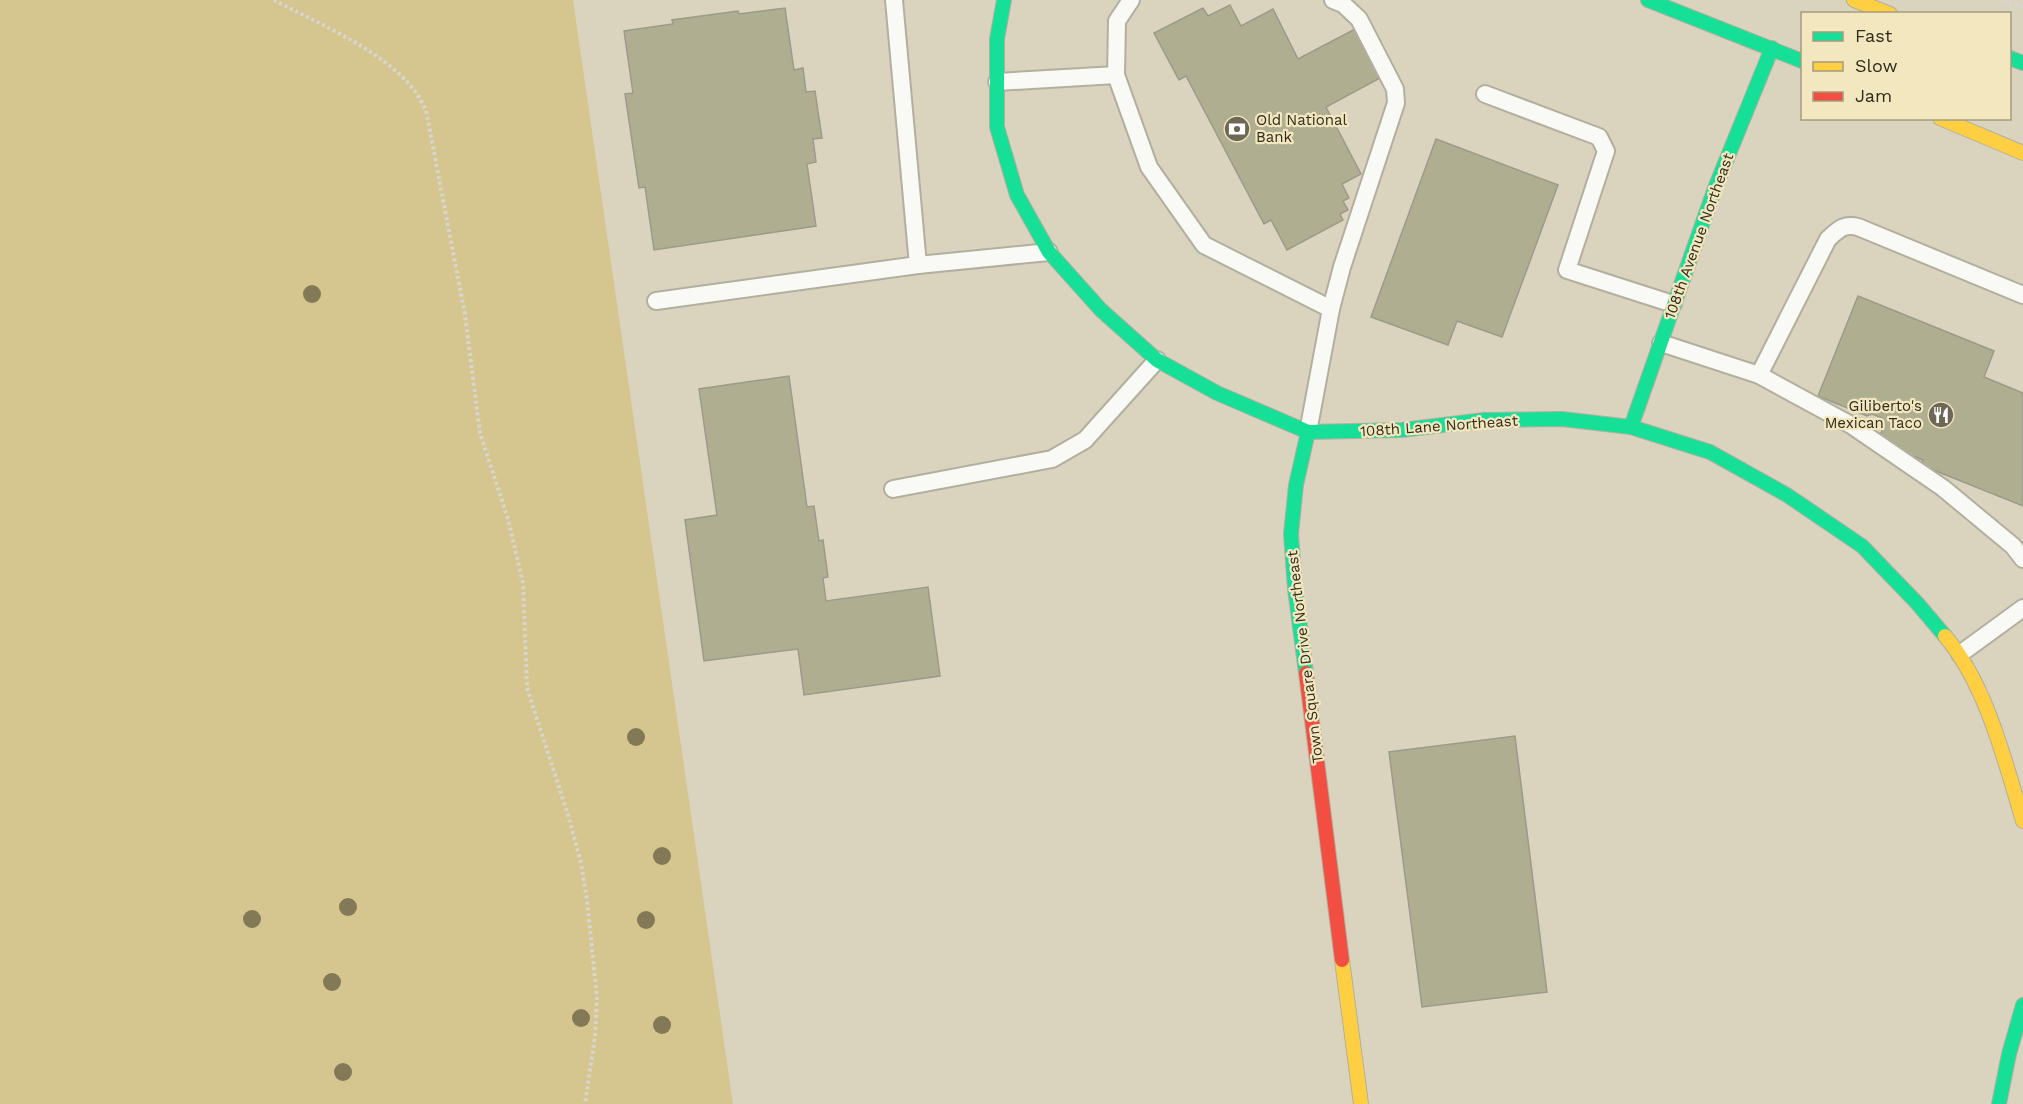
<svg xmlns="http://www.w3.org/2000/svg" width="2023" height="1104" font-family="'Work Sans',sans-serif">
<rect width="100%" height="100%" fill="#dad4bf"/>
<path fill="#d5c58f" d="M0,0H573L733,1104H0Z"/>
<g fill="#afae91" stroke="#9c9a8a" stroke-width="1.5">
<path d="M1230,5L1241,26L1273,9L1298,59L1357,28L1382,77L1326,107L1361,174L1342,184L1349,198L1343,201L1348,210L1340,214L1343,220L1287,250L1271,220L1264,224L1186,76L1179,80L1154,33L1203,8L1208,16Z"/>
<path d="M785,8L794,70L803,68L806,92L815,91L822,138L813,139L816,162L807,164L816,226L654,250L645,187L639,188L625,94L633,93L624,31L673,24L672,20L738,11L739,14Z"/>
<path d="M1436,139L1558,185L1502,337L1457,321L1448,345L1371,317Z"/>
<path d="M1858,296L1994,351L1984,377L2023,393V506L1921,465L1923,460L1877,442L1883,428L1879,426L1882,418L1872,414L1867,416L1818,396Z"/>
<path d="M789,376L807,507L814,506L819,541L823,540L828,577L823,578L826,601L928,587L940,676L804,695L798,649L704,661L685,520L717,515L699,389Z"/>
<path d="M1515,736L1547,992L1422,1007L1389,752Z"/>
</g>
<g fill="none" stroke-linecap="round" stroke-linejoin="round">
<g stroke="#b3af9e" stroke-width="20">
<g id="lane">
<path d="M894,0L918,265L1049,252"/>
<path d="M1116,75L1149,167L1204,245L1331,309"/>
<path d="M997,82L1116,75L1117,21L1131,0"/>
<path d="M1485,94L1599,137L1606,151L1567,270L1673,304"/>
<path d="M656,301L918,265"/>
<path d="M1661,343L1759,375L1851,425L1943,488L2013,546L2023,559"/>
<path d="M1759,375L1828,239C1838,230 1844,223 1858,227L2023,295"/>
<path d="M1308,432L1331,309L1342,267L1396,103L1395,89L1359,19L1343,4L1333,0"/>
<path d="M893,489L1052,459L1085,440L1157,360"/>
<path d="M1960,654L2023,608"/>
</g>
</g>
<g stroke="#b3af9e" stroke-width="16">
<g id="fast">
<path d="M1004,0L997,39V127L1017,195L1049,252L1101,310L1157,360L1217,393L1308,432L1296,485L1291,534L1295,589L1306,673"/>
<path d="M1648,0L1802,61"/>
<path d="M2010,58L2023,63"/>
<path d="M1631,427L1715,188L1772,48"/>
<path d="M1308,432L1402,430L1484,420L1562,419L1631,427L1710,452L1787,495L1862,546L1917,603L1945,636"/>
<path d="M1999,1104L2009,1054L2023,1005"/>
</g>
</g>
<g stroke="#b3af9e" stroke-width="16">
<g id="slow">
<path d="M1854,0L1890,14"/>
<path d="M1940,118L2023,153"/>
<path d="M1945,636C1986,684 2005,761 2023,821"/>
<path d="M1342,960L1361,1104"/>
</g>
</g>
<g stroke="#b3af9e" stroke-width="16">
<path id="jam" d="M1306,673L1342,960"/>
</g>
<g stroke="#d8d6cf" stroke-width="4" stroke-dasharray="3 3" stroke-linecap="butt">
<path d="M274,0C319,24 383,50 414,90C419,96 422,104 426,110L465,315L480,433L508,519L523,583L527,688L569,818L581,863L587,900L597,998L595,1036L585,1104"/>
<path d="M2004,0L2023,7"/>
</g>
<use href="#lane" stroke="#f9f9f5" stroke-width="16"/>
<use href="#fast" stroke="#16e098" stroke-width="14"/>
<use href="#slow" stroke="#ffcf43" stroke-width="14"/>
<use href="#jam" stroke="#f24e42" stroke-width="14"/>
</g>
<g fill="#837957">
<circle cx="312" cy="294" r="9"/>
<circle cx="636" cy="737" r="9"/>
<circle cx="662" cy="856" r="9"/>
<circle cx="348" cy="907" r="9"/>
<circle cx="252" cy="919" r="9"/>
<circle cx="646" cy="920" r="9"/>
<circle cx="332" cy="982" r="9"/>
<circle cx="581" cy="1018" r="9"/>
<circle cx="662" cy="1025" r="9"/>
<circle cx="343" cy="1072" r="9"/>
</g>
<defs>
<g id="bank-disc" transform="scale(1.35)"><circle r="9.5" fill="#6c6756" stroke="#f3e7bf"/><path d="M-6-4H6V4H-6ZM0-2.3a2.3 2.3 0 1 0 0 4.6a2.3 2.3 0 1 0 0-4.6Z" fill="#fff"/></g>
<g id="restaurant-disc" transform="scale(1.35)"><circle r="9.5" fill="#6c6756" stroke="#f3e7bf"/><path d="M-5-6h1v4h1v-4h1v4h1v-4h1v5L-1.5 .5V6h-2V.5L-5-1ZM5-6V6H3V1.5H1.5Q1.5-4 5-6Z" fill="#fff"/></g>
</defs>
<g fill-rule="evenodd">
<use href="#bank-disc" x="1237" y="129"/>
<use href="#restaurant-disc" x="1941" y="415"/>
</g>
<g text-anchor="middle" stroke-width="4.5" stroke-linejoin="round" paint-order="stroke">
<g font-size="15" fill="#312c1d" stroke="#f3e7bf" text-anchor="start">
<text x="1256" y="125">Old National<tspan x="1256" dy="17">Bank</tspan></text>
<text x="1922" y="411" text-anchor="end">Giliberto's<tspan x="1922" dy="17">Mexican Taco</tspan></text>
</g>
<g font-size="15" fill="#312c1d" stroke="#f3e7bf">
<text transform="translate(1699 236) rotate(-70)" y="5">108th Avenue Northeast</text>
<text transform="translate(1439 426) rotate(-4)" y="5">108th Lane Northeast</text>
<text transform="translate(1305 657) rotate(-97)" y="5">Town Square Drive Northeast</text>
</g>
</g>
<rect x="1801" y="12" width="210" height="108" fill="#f3e7bf" stroke="#a59c7e" stroke-width="1.5"/>
<rect x="1813" y="32" width="30" height="9" fill="#16e098" stroke="#a59c7e" stroke-width="1.5"/>
<text x="1855" y="42" font-size="18" fill="#312c1d">Fast</text>
<rect x="1813" y="62" width="30" height="9" fill="#ffcf43" stroke="#a59c7e" stroke-width="1.5"/>
<text x="1855" y="72" font-size="18" fill="#312c1d">Slow</text>
<rect x="1813" y="92" width="30" height="9" fill="#f24e42" stroke="#a59c7e" stroke-width="1.5"/>
<text x="1855" y="102" font-size="18" fill="#312c1d">Jam</text>
</svg>
